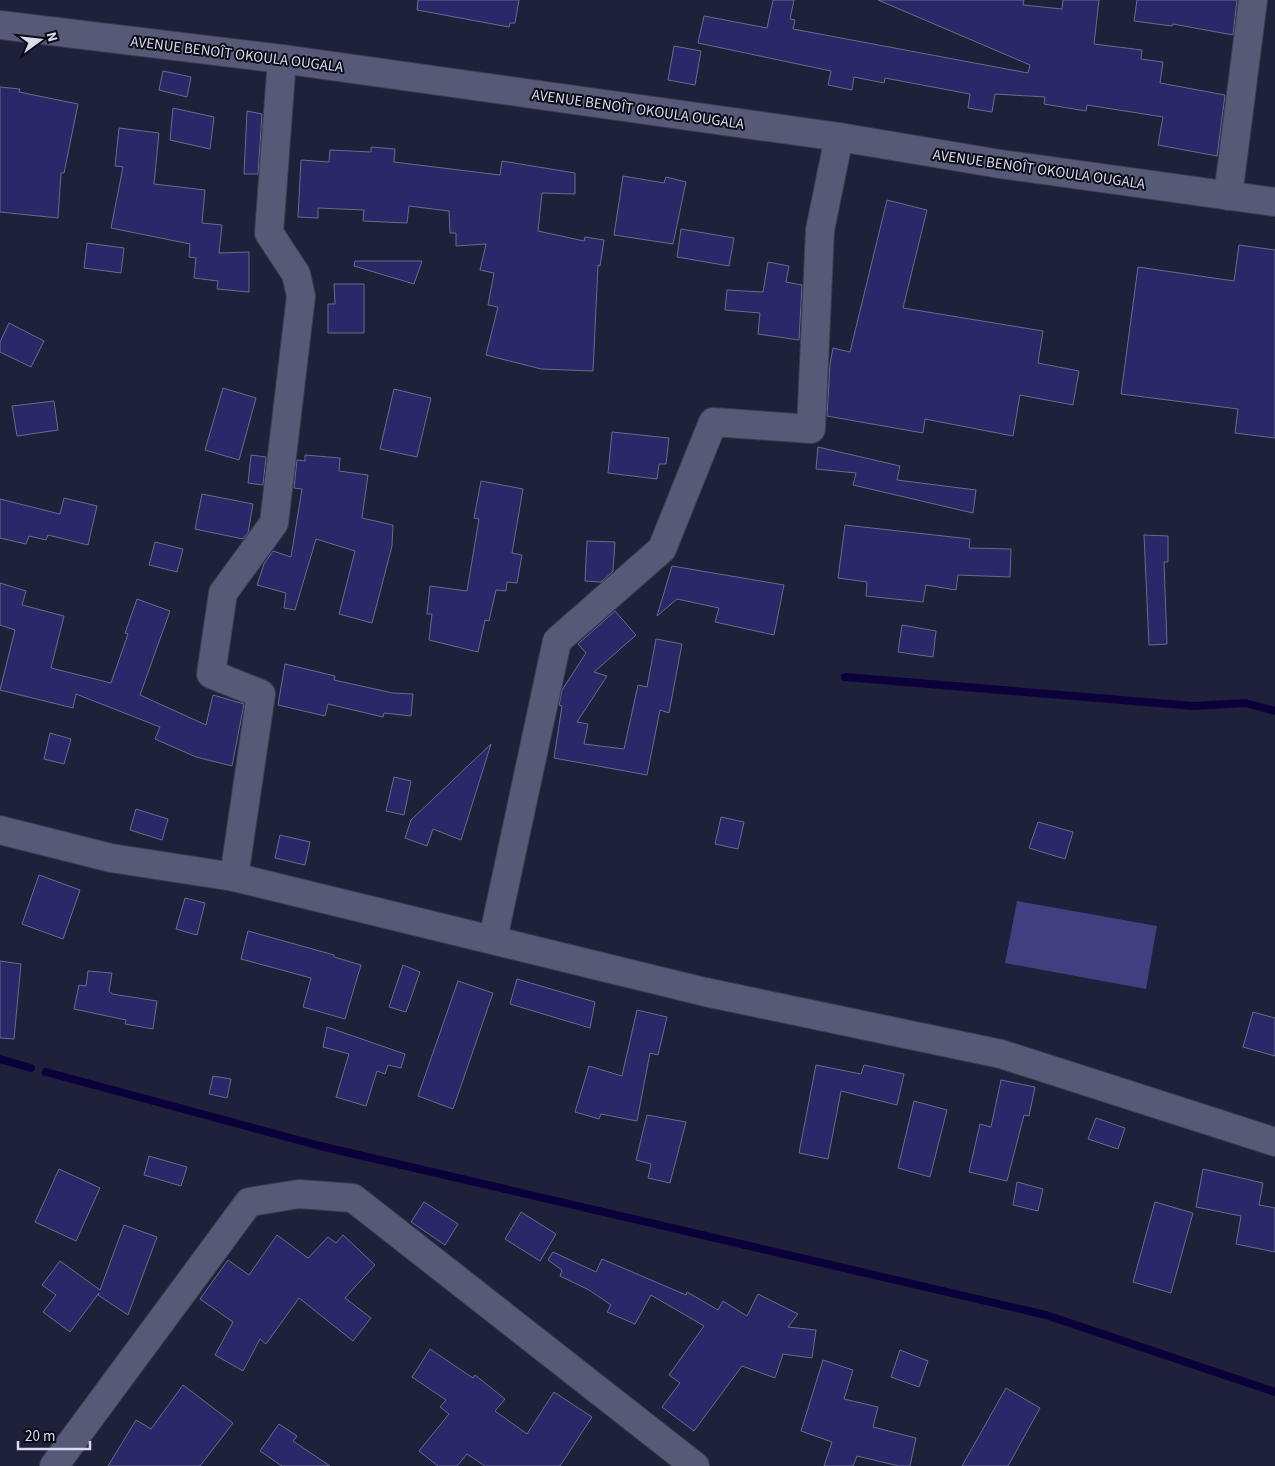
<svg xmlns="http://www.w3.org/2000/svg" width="1275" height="1466" font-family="'Source Sans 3',sans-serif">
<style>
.green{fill:#404080}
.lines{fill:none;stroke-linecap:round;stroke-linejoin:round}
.stream{stroke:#0c003b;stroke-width:8}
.building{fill:#2b2869;stroke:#686b89}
.minor-casing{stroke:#3c3c51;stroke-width:30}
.tertiary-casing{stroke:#3c3c51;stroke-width:30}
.minor{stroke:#575a77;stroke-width:28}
.tertiary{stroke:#575a77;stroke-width:28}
.labels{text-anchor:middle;stroke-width:4;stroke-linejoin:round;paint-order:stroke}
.street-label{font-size:15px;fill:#dadcee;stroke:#0b0c17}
</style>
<rect width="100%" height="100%" fill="#1f213a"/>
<path class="green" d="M 1017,901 L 1157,926 L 1146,989 L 1005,963 Z"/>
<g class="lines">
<g class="stream">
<path d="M 845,677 L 1194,706 L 1245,703 L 1275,711"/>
<path d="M 0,1059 L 31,1068"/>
<path d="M 46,1072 L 320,1146 L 1046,1315 L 1275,1392"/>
</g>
</g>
<g class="building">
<path d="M 418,0 L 519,0 L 515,23 L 510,23 L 509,27 L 417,10 Z"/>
<path d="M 773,0 L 794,0 L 790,19 L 795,20 L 793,29 L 1028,73 L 1030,65 L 878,0 L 1024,0 L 1023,5 L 1062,9 L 1063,0 L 1099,0 L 1094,44 L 1142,50 L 1141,59 L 1163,62 L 1160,83 L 1225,95 L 1217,156 L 1158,145 L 1163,117 L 1087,105 L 1086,111 L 1044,104 L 1045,97 L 995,94 L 992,112 L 968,108 L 970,94 L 885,78 L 884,83 L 854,77 L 852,90 L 828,85 L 831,71 L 698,43 L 704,16 L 767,28 Z"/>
<path d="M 1137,0 L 1237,0 L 1233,35 L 1173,24 L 1172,26 L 1134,21 Z"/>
<path d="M 674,46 L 701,51 L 695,85 L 668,80 Z"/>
<path d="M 163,71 L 191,77 L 187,97 L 159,90 Z"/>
<path d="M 0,87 L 20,89 L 19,92 L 78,104 L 64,173 L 61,173 L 58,218 L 0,212 Z"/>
<path d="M 173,108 L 214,117 L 210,149 L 170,140 Z"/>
<path d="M 247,111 L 262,114 L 258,174 L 244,174 Z"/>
<path d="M 119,128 L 159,133 L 154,184 L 205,190 L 202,223 L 222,225 L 219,253 L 249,252 L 249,292 L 217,289 L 218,281 L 194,278 L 196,258 L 189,257 L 190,244 L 111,228 L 123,167 L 115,166 Z"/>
<path d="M 371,147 L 395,149 L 394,162 L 500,175 L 502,161 L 575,173 L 575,194 L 542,193 L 538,231 L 584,241 L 585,237 L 604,240 L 600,266 L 598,265 L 593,371 L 541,369 L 486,355 L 498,307 L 488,305 L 494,273 L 480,270 L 486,244 L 456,246 L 456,233 L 450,233 L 449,211 L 409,206 L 407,223 L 363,221 L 364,210 L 318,208 L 318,218 L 298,217 L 301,160 L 329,162 L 330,150 L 371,152 Z"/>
<path d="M 623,176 L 664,183 L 666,177 L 686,182 L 673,244 L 614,235 Z"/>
<path d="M 887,200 L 927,210 L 903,308 L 1043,331 L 1038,363 L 1079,371 L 1073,405 L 1020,395 L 1013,436 L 925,419 L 923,433 L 827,416 L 830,364 L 833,348 L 850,352 Z"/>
<path d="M 681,229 L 734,238 L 729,266 L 677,257 Z"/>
<path d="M 87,243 L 124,248 L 121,273 L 84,268 Z"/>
<path d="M 1239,245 L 1275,250 L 1275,438 L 1235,433 L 1238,409 L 1121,394 L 1138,267 L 1234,281 Z"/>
<path d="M 355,261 L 422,261 L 414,284 L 354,266 Z"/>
<path d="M 768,262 L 789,266 L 786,282 L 802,285 L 799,340 L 758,334 L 760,313 L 725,310 L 727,290 L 763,292 Z"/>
<path d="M 334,284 L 364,284 L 364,333 L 328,333 L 328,304 L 335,304 Z"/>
<path d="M 9,323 L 44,341 L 31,367 L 0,352 L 0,342 Z"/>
<path d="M 223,388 L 256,398 L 239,460 L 205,450 Z"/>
<path d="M 394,389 L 431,398 L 417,457 L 380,449 Z"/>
<path d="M 54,401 L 58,430 L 17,436 L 12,406 Z"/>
<path d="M 612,432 L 669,438 L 666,464 L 659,464 L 657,479 L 608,473 Z"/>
<path d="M 818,447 L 900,466 L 897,480 L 976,490 L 973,513 L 853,485 L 856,473 L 816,469 Z"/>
<path d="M 251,455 L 266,457 L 263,485 L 248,483 Z"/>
<path d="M 305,455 L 340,458 L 339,471 L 368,475 L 362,518 L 393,525 L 392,546 L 372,623 L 339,614 L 355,551 L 316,539 L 295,610 L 284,608 L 286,593 L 257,585 L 264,564 L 273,551 L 291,557 L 302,489 L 294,488 L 297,460 L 305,461 Z"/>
<path d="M 481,481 L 523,489 L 512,553 L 522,555 L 517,583 L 507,582 L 506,591 L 496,590 L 489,621 L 485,620 L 478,652 L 429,640 L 432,614 L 427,614 L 430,586 L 467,591 L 479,519 L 474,518 Z"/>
<path d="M 202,494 L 253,504 L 248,533 L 243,539 L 195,529 Z"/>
<path d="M 64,498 L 97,506 L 88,545 L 48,535 L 46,540 L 29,536 L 26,544 L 0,538 L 0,499 L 60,514 Z"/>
<path d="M 845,525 L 970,539 L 969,548 L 1011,549 L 1010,577 L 958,575 L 956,590 L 926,585 L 923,602 L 866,596 L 867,582 L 838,578 Z"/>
<path d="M 1144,535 L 1168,536 L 1168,562 L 1164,562 L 1167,644 L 1149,645 Z"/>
<path d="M 587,541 L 615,542 L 613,571 L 601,582 L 585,581 Z"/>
<path d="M 155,542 L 183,549 L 177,572 L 149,565 Z"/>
<path d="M 672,566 L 784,585 L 774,635 L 715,622 L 719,608 L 677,599 L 657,616 Z"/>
<path d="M 0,583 L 26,591 L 22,605 L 64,616 L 51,668 L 111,683 L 128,634 L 125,633 L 137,599 L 170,611 L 140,695 L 206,725 L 213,695 L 244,704 L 232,766 L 196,757 L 155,739 L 160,727 L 76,694 L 73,708 L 0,690 L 15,630 L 0,625 Z"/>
<path d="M 615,611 L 636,635 L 594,672 L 607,676 L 577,722 L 588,724 L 584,744 L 624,749 L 638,685 L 647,687 L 656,639 L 682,644 L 669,713 L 660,710 L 647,775 L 554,758 L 562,706 L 559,705 L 562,690 L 586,653 L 578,644 Z"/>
<path d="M 902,625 L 936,631 L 933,657 L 898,652 Z"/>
<path d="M 285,664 L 335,676 L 334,680 L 393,693 L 413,694 L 411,716 L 384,713 L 383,717 L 328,704 L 325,716 L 278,705 Z"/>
<path d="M 50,733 L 71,739 L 64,764 L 44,759 Z"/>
<path d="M 491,744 L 461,840 L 433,829 L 427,846 L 405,838 L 411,820 Z"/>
<path d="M 394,777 L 411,781 L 404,815 L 386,811 Z"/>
<path d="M 136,809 L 168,819 L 162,840 L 130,830 Z"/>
<path d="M 721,817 L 744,822 L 738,849 L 715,844 Z"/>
<path d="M 1038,822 L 1073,832 L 1065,859 L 1029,848 Z"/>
<path d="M 280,835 L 310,842 L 305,865 L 275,858 Z"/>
<path d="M 39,875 L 80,890 L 63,939 L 22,924 Z"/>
<path d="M 185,898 L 205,903 L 197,935 L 176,929 Z"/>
<path d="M 248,931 L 334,955 L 334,957 L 361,965 L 345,1019 L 303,1007 L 311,978 L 241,959 Z"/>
<path d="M 0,961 L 21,964 L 14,1039 L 0,1038 Z"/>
<path d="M 403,965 L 420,972 L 406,1012 L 389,1007 Z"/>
<path d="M 88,971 L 112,973 L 109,991 L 112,994 L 157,1001 L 153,1029 L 125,1024 L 126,1020 L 74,1009 L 79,985 L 86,986 Z"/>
<path d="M 517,979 L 595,1002 L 590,1028 L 510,1004 Z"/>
<path d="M 458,981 L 493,993 L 453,1109 L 418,1096 Z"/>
<path d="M 637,1010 L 667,1017 L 658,1055 L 650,1053 L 637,1121 L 601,1114 L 599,1119 L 575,1112 L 589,1066 L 622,1076 Z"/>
<path d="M 1253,1012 L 1275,1018 L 1275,1056 L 1243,1047 Z"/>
<path d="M 327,1027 L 405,1054 L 401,1068 L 388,1065 L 385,1074 L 377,1071 L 366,1106 L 336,1097 L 349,1054 L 323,1047 Z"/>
<path d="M 816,1065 L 861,1074 L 864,1065 L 904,1074 L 897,1105 L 841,1091 L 828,1159 L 799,1153 Z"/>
<path d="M 213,1076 L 231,1079 L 227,1098 L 209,1094 Z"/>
<path d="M 1001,1080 L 1035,1087 L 1029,1116 L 1024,1115 L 1007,1181 L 969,1172 L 980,1124 L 991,1127 Z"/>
<path d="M 914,1101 L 947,1110 L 930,1177 L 898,1168 Z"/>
<path d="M 647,1115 L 686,1122 L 670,1183 L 648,1178 L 651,1164 L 636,1160 Z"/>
<path d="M 1096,1118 L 1125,1128 L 1118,1149 L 1088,1139 Z"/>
<path d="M 149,1156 L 187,1167 L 181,1186 L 144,1175 Z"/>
<path d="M 59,1169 L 100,1188 L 76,1241 L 35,1222 Z"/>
<path d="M 1203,1169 L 1263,1183 L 1259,1205 L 1275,1208 L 1275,1252 L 1236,1244 L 1241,1216 L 1196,1207 Z"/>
<path d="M 1017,1182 L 1043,1189 L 1038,1211 L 1013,1205 Z"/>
<path d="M 424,1202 L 458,1224 L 445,1245 L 411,1222 Z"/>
<path d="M 1155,1202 L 1193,1213 L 1171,1293 L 1133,1282 Z"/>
<path d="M 521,1212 L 556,1234 L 540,1261 L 505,1239 Z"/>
<path d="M 124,1225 L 157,1237 L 128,1315 L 98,1295 L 99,1293 L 70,1332 L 43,1312 L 56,1295 L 42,1285 L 60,1261 L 100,1290 Z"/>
<path d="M 277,1235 L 308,1258 L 328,1237 L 336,1243 L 343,1235 L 375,1265 L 345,1298 L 371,1318 L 353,1341 L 299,1298 L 266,1344 L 260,1339 L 243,1371 L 215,1355 L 233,1322 L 200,1299 L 228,1260 L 249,1275 Z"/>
<path d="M 553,1252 L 596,1272 L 602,1259 L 686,1295 L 687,1292 L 718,1310 L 723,1301 L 747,1316 L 758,1294 L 798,1314 L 788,1327 L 816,1330 L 812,1358 L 783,1354 L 775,1378 L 742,1366 L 694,1431 L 662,1407 L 680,1383 L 669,1375 L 704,1326 L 651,1295 L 635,1324 L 607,1312 L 611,1305 L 589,1290 L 560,1276 L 562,1270 L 548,1260 Z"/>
<path d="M 430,1349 L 473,1378 L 475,1375 L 505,1399 L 495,1411 L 527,1434 L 554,1392 L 592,1417 L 560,1466 L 485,1466 L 467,1454 L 457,1466 L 438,1466 L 419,1451 L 449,1414 L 440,1407 L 446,1400 L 412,1377 Z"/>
<path d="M 900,1350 L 928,1361 L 919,1387 L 891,1377 Z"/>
<path d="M 823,1360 L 853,1370 L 844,1399 L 878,1407 L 873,1427 L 916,1438 L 910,1466 L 899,1466 L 857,1456 L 853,1466 L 824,1466 L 832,1442 L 801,1431 Z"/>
<path d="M 183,1385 L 233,1423 L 200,1466 L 108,1466 L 136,1420 L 151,1429 Z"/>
<path d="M 1006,1388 L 1040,1408 L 1008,1466 L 962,1466 Z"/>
<path d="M 279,1424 L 297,1436 L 293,1441 L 330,1466 L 282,1466 L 260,1451 Z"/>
</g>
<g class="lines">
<g class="minor-casing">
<g id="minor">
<path d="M 1228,196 L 1253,0"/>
<path d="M 0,830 L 111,858 L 234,877 L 705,992 L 1001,1054 L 1275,1142"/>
<path d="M 234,877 L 261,694 L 211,674 L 223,593 L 274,523 L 301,296 L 296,274 L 269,233 L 282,59"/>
<path d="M 493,939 L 557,641 L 662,549 L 713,422 L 811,429 L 820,230 L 839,137"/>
<path d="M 54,1466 L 249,1202 L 299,1194 L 353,1198 L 695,1466"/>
</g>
</g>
<g class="tertiary-casing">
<path id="tertiary" d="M 0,25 L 282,59 L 839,137 L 1000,164 L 1275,202"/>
</g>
<use href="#minor" class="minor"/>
<use href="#tertiary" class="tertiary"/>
</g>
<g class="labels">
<g class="street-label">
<text transform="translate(237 54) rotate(7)" y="5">AVENUE BENOÎT OKOULA OUGALA</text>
<text transform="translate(638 109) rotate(8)" y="5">AVENUE BENOÎT OKOULA OUGALA</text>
<text transform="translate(1039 169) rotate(8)" y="5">AVENUE BENOÎT OKOULA OUGALA</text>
</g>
</g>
<g transform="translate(40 40) rotate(75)" stroke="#0b0c17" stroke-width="4" paint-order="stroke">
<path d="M0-4L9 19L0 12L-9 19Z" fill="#dadcee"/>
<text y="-8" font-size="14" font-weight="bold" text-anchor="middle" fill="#dadcee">N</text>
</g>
<path d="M18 1441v8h72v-8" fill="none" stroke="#dadcee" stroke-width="2.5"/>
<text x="25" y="1441" font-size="15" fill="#dadcee" stroke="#0b0c17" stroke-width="4" paint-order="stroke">20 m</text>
</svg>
